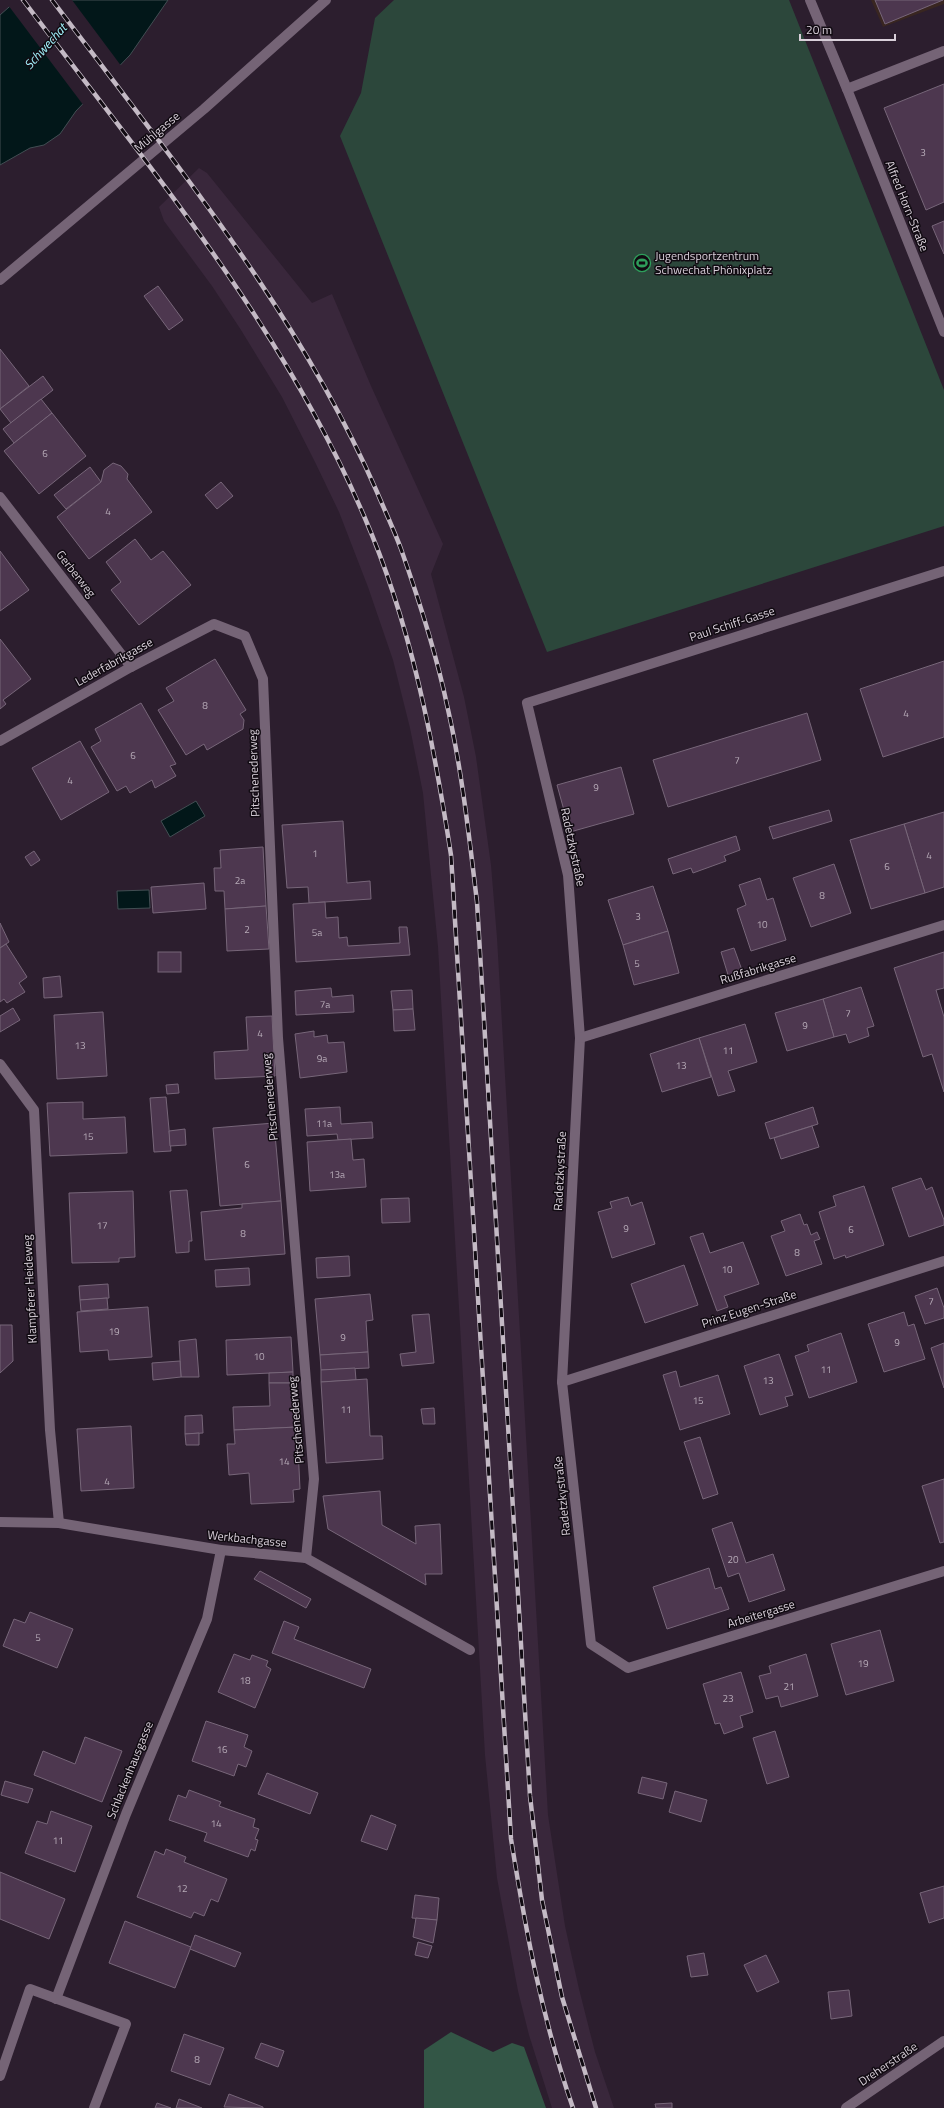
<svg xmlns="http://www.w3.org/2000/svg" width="944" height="2108" font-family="'Titillium Web',sans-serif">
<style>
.built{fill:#39273b}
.education{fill:#392621}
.green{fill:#2c473b}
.forest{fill:#335646}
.water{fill:#021719;stroke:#424e53}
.pier{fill:#2c1e2e}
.building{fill:#4d374f;stroke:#776679}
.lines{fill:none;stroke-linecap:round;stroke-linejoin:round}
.minor{stroke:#756476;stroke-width:10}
.tertiary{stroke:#756476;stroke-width:10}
.rail-casing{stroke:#c4bac5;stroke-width:4.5}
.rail{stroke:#110b12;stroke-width:3;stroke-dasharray:9;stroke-linecap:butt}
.labels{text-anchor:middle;stroke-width:3;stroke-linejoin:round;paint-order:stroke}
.number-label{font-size:10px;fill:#b6aab7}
.street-label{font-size:12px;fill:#d9d0da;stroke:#110b12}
.poi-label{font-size:12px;fill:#d9d0da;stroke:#110b12;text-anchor:start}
.water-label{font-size:13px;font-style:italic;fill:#a2f2fc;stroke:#110b12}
</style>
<rect width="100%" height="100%" fill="#2c1e2e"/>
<path class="built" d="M 199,168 L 207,173 L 312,303 L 332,294 L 371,386 L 443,544 L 431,574 L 464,697 L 476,757 L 491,865 L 497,938 L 548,1815 L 565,1926 L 579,1989 L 595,2052 L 614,2108 L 552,2108 L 529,2035 L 518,1991 L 497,1878 L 485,1755 L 438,947 L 423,793 L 410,728 L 393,660 L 368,587 L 339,512 L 315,462 L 282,397 L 241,330 L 212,286 L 164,221 L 159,207 Z"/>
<path class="education" d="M 871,0 L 944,0 L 944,4 L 883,27 Z"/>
<path class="green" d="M 394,0 L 789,0 L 944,390 L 944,526 L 547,652 L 340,136 L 361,93 L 375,18 Z"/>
<path class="forest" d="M 451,2032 L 493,2052 L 512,2043 L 524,2047 L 546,2108 L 424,2108 L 424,2050 Z"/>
<g class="water">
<path d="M 17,0 L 168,0 L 130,55 L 76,111 L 60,134 L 44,145 L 30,148 L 0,165 L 0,15 Z"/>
<path d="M 196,801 L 205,816 L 170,837 L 161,821 Z"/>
<path d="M 149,890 L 150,908 L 118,909 L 117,891 Z"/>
</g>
<path class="pier" d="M 14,0 L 72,0 L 122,67 L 84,106 L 8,5 Z"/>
<g class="building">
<path d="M 875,0 L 943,0 L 885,24 Z"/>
<path d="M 944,84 L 944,202 L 926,210 L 884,108 Z"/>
<path d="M 944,221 L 944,254 L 932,226 Z"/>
<path d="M 158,286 L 183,320 L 169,330 L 144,296 Z"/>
<path d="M 0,349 L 29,386 L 0,409 Z"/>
<path d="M 43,376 L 53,390 L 11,423 L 0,409 Z"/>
<path d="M 41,399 L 52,413 L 14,443 L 3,429 Z"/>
<path d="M 52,413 L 86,456 L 39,494 L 4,451 Z"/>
<path d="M 113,463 L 121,466 L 128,474 L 127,479 L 152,512 L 89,559 L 57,517 L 101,482 L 104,470 Z"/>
<path d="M 90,467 L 101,482 L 66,509 L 54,495 Z"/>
<path d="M 221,482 L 233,496 L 217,509 L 205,495 Z"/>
<path d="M 135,539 L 151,560 L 163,551 L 191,585 L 139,625 L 111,590 L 121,582 L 106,562 Z"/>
<path d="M 0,551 L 29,590 L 0,611 Z"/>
<path d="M 0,639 L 31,679 L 3,700 L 6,704 L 0,709 Z"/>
<path d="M 215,659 L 246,710 L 240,714 L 244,720 L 243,729 L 207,750 L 204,744 L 186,755 L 158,710 L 174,701 L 166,688 Z"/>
<path d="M 944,661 L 944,737 L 883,757 L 860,689 Z"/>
<path d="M 141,703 L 176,764 L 170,766 L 176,776 L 155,788 L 152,780 L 130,793 L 126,786 L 117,791 L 91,747 L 101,741 L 95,729 Z"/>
<path d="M 807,713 L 821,760 L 668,807 L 653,760 Z"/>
<path d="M 80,741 L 109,792 L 61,820 L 32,768 Z"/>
<path d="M 621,767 L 634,814 L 570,832 L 557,785 Z"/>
<path d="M 829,810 L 832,821 L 773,839 L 769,827 Z"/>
<path d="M 944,812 L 944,887 L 925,893 L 904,824 Z"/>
<path d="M 343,821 L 347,883 L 370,881 L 371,899 L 309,903 L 308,887 L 287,888 L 282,825 Z"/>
<path d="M 904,824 L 925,893 L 871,909 L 850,840 Z"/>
<path d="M 736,836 L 740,850 L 724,856 L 726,861 L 693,873 L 691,868 L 673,874 L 668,859 Z"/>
<path d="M 263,847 L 266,906 L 225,909 L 224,891 L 215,891 L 214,868 L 221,868 L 220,850 Z"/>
<path d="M 34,851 L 40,860 L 31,866 L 25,857 Z"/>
<path d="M 834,864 L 851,913 L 811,927 L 793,878 Z"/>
<path d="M 760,878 L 767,900 L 773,898 L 786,940 L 751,951 L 737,909 L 746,905 L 739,885 Z"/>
<path d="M 204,883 L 206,909 L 153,913 L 151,887 Z"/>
<path d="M 653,886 L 668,931 L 623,945 L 608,900 Z"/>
<path d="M 325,902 L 326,918 L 338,917 L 339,938 L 347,937 L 348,946 L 400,943 L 399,927 L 407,927 L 410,955 L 296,962 L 293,904 Z"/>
<path d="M 266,906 L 269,949 L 227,951 L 225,909 Z"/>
<path d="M 0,923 L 9,942 L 0,948 Z"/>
<path d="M 668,931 L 679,973 L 634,985 L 623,945 Z"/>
<path d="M 6,944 L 27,977 L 19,983 L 25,992 L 7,1003 L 4,999 L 0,1002 L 0,948 Z"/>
<path d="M 734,948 L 743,973 L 729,978 L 721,952 Z"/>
<rect x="158" y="952" width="23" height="20"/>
<path d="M 944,952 L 944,988 L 936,990 L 944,1017 L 944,1092 L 932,1054 L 923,1057 L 894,968 Z"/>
<path d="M 60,976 L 62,997 L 44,998 L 43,978 Z"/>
<path d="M 861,987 L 874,1026 L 867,1028 L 869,1036 L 849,1043 L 846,1034 L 834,1037 L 823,999 Z"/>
<path d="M 331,988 L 332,997 L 353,995 L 354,1012 L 296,1015 L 295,991 Z"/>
<path d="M 412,990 L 413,1009 L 393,1010 L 391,991 Z"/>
<path d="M 823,999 L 834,1037 L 787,1051 L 775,1013 Z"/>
<path d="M 13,1008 L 20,1020 L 0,1032 L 0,1016 Z"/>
<path d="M 413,1009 L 415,1030 L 394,1031 L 393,1010 Z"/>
<path d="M 103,1012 L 107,1076 L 57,1079 L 54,1015 Z"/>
<path d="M 272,1016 L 275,1076 L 215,1079 L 214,1052 L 248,1050 L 246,1017 Z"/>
<path d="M 745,1024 L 757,1062 L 728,1071 L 735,1091 L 718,1096 L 699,1038 Z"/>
<path d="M 314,1031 L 314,1037 L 327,1035 L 328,1043 L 344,1042 L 347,1072 L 300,1078 L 295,1034 Z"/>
<path d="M 699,1038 L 711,1077 L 662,1092 L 650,1054 Z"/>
<path d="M 178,1084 L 179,1093 L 167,1094 L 166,1085 Z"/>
<path d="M 166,1097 L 171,1151 L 154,1152 L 150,1098 Z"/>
<path d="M 83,1102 L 83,1119 L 125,1117 L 127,1153 L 50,1156 L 47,1103 Z"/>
<path d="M 340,1107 L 341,1124 L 372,1122 L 373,1138 L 338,1140 L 337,1134 L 307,1136 L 305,1109 Z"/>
<path d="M 813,1107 L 818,1124 L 770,1139 L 765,1123 Z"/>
<path d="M 274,1123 L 281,1201 L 220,1206 L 213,1128 Z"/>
<path d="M 812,1126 L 819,1147 L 781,1159 L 774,1138 Z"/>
<path d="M 185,1129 L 186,1145 L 170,1146 L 169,1131 Z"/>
<path d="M 351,1139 L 353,1160 L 364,1159 L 366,1187 L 310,1191 L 307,1142 Z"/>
<path d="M 921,1178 L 926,1190 L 932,1187 L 944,1220 L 944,1225 L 909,1237 L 892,1188 Z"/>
<path d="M 864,1186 L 884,1245 L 846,1258 L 845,1255 L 834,1259 L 819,1212 L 836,1206 L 833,1196 Z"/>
<path d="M 187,1190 L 192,1241 L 189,1241 L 189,1252 L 176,1253 L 170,1191 Z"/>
<path d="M 133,1191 L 135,1257 L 119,1258 L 119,1262 L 72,1263 L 69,1193 Z"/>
<path d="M 628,1197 L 631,1206 L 642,1202 L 655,1244 L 612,1258 L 598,1212 L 612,1208 L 610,1202 Z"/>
<path d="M 409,1198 L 410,1222 L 382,1223 L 381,1199 Z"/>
<path d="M 281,1201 L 285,1254 L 205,1260 L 201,1212 L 242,1208 L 242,1204 Z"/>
<path d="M 800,1214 L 804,1225 L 807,1224 L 811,1235 L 817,1232 L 820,1239 L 814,1241 L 822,1264 L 786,1276 L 771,1236 L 785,1231 L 781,1221 Z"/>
<path d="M 703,1233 L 710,1253 L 743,1242 L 759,1284 L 724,1296 L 728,1307 L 717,1311 L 690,1237 Z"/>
<path d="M 349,1256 L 350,1276 L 317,1278 L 316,1258 Z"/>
<path d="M 684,1265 L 698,1305 L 645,1323 L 631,1284 Z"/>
<path d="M 249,1268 L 250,1285 L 216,1287 L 215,1270 Z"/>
<path d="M 108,1284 L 109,1298 L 80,1300 L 79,1286 Z"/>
<path d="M 937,1288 L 944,1308 L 944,1318 L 925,1324 L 915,1296 Z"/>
<path d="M 370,1294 L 373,1320 L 366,1321 L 368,1352 L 320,1355 L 315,1299 Z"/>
<path d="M 107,1298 L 108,1309 L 81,1311 L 80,1300 Z"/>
<path d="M 148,1307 L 152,1357 L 109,1360 L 108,1350 L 80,1352 L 77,1312 Z"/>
<path d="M 904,1312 L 908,1326 L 914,1324 L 925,1359 L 884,1372 L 868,1324 Z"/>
<path d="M 429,1314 L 434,1363 L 402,1366 L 400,1354 L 416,1352 L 412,1315 Z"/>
<path d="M 0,1325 L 12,1325 L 13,1361 L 0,1373 Z"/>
<path d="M 841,1333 L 857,1382 L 809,1398 L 795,1356 L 809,1351 L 807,1345 Z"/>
<path d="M 291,1337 L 293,1372 L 227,1375 L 226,1340 Z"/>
<path d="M 196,1339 L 199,1377 L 181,1377 L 179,1341 Z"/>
<path d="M 944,1343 L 944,1388 L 931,1348 Z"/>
<path d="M 368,1352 L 369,1368 L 321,1370 L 320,1355 Z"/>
<path d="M 779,1354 L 793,1395 L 785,1397 L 788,1406 L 760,1415 L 744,1366 Z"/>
<path d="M 180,1361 L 181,1377 L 153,1380 L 152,1363 Z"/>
<path d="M 355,1368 L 356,1380 L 321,1382 L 321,1370 Z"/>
<path d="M 676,1371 L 680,1387 L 718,1375 L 730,1414 L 680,1430 L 663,1375 Z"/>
<path d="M 293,1372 L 293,1383 L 269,1383 L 269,1373 Z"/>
<path d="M 367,1379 L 370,1436 L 382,1436 L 383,1459 L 326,1463 L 321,1382 Z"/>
<path d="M 269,1383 L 293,1383 L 297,1427 L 234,1430 L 233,1407 L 270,1406 Z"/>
<path d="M 434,1408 L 435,1424 L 423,1424 L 421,1409 Z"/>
<path d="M 202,1415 L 203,1433 L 185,1434 L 185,1416 Z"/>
<path d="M 131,1426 L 134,1488 L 81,1491 L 77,1429 Z"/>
<path d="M 297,1427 L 300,1489 L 293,1490 L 294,1502 L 251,1504 L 249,1473 L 229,1475 L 227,1444 L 235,1444 L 234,1430 Z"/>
<path d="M 199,1433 L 199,1445 L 186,1445 L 185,1434 Z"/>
<path d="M 700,1437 L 718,1494 L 703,1499 L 684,1442 Z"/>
<path d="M 944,1479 L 944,1542 L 940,1543 L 922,1486 Z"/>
<path d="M 380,1491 L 382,1525 L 416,1544 L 415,1526 L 440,1524 L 442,1574 L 425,1574 L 426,1585 L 328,1529 L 323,1496 Z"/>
<path d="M 732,1522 L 746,1563 L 773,1554 L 785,1590 L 749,1602 L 739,1573 L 728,1577 L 712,1529 Z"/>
<path d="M 709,1568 L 715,1589 L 721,1587 L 729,1609 L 667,1629 L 653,1587 Z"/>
<path d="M 260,1571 L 311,1599 L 306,1608 L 254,1579 Z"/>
<path d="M 30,1612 L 73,1629 L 57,1668 L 3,1646 L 14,1619 L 25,1623 Z"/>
<path d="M 284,1621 L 299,1627 L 294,1639 L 371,1669 L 364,1688 L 272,1653 Z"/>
<path d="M 880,1630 L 894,1681 L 846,1695 L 831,1644 Z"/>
<path d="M 234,1654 L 250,1660 L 252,1655 L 268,1661 L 266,1666 L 271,1669 L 255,1708 L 218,1692 Z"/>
<path d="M 806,1654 L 818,1696 L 781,1707 L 778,1696 L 766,1699 L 759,1676 L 771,1673 L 769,1666 Z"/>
<path d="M 741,1672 L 753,1712 L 740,1716 L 743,1727 L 724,1734 L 720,1723 L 715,1724 L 703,1684 Z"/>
<path d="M 206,1721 L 248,1735 L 244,1747 L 252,1751 L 246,1767 L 238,1764 L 234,1776 L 192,1761 Z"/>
<path d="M 775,1731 L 789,1777 L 767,1784 L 753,1738 Z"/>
<path d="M 85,1737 L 122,1751 L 102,1802 L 34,1775 L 43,1751 L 75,1764 Z"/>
<path d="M 267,1773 L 318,1793 L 310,1814 L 258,1794 Z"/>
<path d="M 642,1777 L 667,1783 L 663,1799 L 638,1793 Z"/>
<path d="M 5,1781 L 33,1789 L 28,1803 L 1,1795 Z"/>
<path d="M 189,1790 L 221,1802 L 219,1806 L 255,1819 L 253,1827 L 259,1829 L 255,1839 L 258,1840 L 255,1851 L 251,1849 L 248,1857 L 204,1841 L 207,1833 L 169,1820 L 178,1795 L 186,1798 Z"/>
<path d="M 675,1791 L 707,1800 L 701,1822 L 669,1812 Z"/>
<path d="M 51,1811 L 92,1826 L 75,1872 L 25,1853 L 37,1821 L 47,1824 Z"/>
<path d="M 371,1815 L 396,1825 L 387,1850 L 361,1841 Z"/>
<path d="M 166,1849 L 186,1857 L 184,1862 L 227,1879 L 218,1902 L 211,1899 L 204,1916 L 194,1912 L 191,1918 L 137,1897 L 155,1851 L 164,1855 Z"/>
<path d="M 0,1872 L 65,1899 L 49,1939 L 0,1919 Z"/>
<path d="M 944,1886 L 944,1918 L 929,1923 L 920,1893 Z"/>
<path d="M 415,1895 L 439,1898 L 437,1920 L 412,1918 Z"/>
<path d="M 416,1918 L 437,1920 L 433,1943 L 413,1937 Z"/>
<path d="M 125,1921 L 191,1947 L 175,1988 L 109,1963 Z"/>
<path d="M 195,1935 L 241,1953 L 235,1967 L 190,1949 Z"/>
<path d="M 418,1942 L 432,1946 L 428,1958 L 415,1955 Z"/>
<path d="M 704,1953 L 708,1975 L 691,1977 L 687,1956 Z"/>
<path d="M 766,1955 L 779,1982 L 757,1992 L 744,1965 Z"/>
<path d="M 849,1990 L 852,2016 L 831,2019 L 828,1992 Z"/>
<path d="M 184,2034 L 224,2048 L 210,2085 L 171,2071 Z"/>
<path d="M 261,2043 L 284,2051 L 278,2067 L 255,2058 Z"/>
<path d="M 229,2094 L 263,2107 L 263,2108 L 224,2107 Z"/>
<path d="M 179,2099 L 202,2108 L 176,2108 Z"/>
<path d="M 157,2103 L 171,2108 L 155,2108 Z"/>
<path d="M 672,2103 L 672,2108 L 656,2108 L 655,2104 Z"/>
</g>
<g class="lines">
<g class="minor">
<path d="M 810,0 L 847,89"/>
<path d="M 944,51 L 847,89 L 944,332"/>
<path d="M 0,280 L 204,109 L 326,0"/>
<path d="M 0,497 L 131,667"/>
<path d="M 944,571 L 527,703 L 568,875 L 580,1038 L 562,1382 L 591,1644 L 628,1668 L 944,1571"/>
<path d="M 0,741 L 131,667 L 214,624 L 245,636 L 263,679 L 278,1038 L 314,1479 L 306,1558"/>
<path d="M 580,1038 L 944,925"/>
<path d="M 0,1064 L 34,1110 L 50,1430 L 59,1523"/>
<path d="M 562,1382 L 944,1261"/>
<path d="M 0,1522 L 59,1523 L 221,1550 L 306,1558 L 470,1650"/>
<path d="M 56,1999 L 126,1814 L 207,1619 L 221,1550"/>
<path d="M 0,2076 L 30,1989 L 126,2024 L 94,2108"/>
</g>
<path class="tertiary" d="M 846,2108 L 944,2041"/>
<g class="rail-casing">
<g id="rail">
<path d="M 23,0 C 147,165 282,324 364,516 C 411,624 433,739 451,855 L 511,1839 C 526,1932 542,2019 573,2108"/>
<path d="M 52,0 C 170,157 298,311 377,492 C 385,511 394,530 401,549 C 419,600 436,652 447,705 C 462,770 469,836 477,902 L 530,1796 L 542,1900 L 562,1997 L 596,2108"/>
</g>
</g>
<use href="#rail" class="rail"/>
</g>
<defs>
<g id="stadium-ring" transform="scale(0.9)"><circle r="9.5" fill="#110b12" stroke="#2e9e5b" stroke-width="1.5"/><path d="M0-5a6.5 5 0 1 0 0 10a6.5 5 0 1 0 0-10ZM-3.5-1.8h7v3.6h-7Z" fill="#2e9e5b"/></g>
</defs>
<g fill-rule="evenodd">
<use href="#stadium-ring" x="642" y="263"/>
</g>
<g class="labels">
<g class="number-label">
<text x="923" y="156">3</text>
<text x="45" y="457">6</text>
<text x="108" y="515">4</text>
<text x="205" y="709">8</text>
<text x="906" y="717">4</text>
<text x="133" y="759">6</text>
<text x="737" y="764">7</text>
<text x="70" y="784">4</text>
<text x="596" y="791">9</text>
<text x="315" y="857">1</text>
<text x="929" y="859">4</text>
<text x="887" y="870">6</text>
<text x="240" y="884">2a</text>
<text x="822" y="899">8</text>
<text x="638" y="920">3</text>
<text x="762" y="928">10</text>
<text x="247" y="933">2</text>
<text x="317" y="936">5a</text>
<text x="637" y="967">5</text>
<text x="325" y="1008">7a</text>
<text x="848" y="1017">7</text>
<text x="805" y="1029">9</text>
<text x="260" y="1037">4</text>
<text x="80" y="1049">13</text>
<text x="728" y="1054">11</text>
<text x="322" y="1062">9a</text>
<text x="681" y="1069">13</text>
<text x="324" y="1127">11a</text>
<text x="88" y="1140">15</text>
<text x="247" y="1168">6</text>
<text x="337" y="1178">13a</text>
<text x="102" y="1229">17</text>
<text x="626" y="1232">9</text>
<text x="851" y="1233">6</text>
<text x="243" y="1237">8</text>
<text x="797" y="1256">8</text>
<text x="727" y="1273">10</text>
<text x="931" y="1305">7</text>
<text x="114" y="1335">19</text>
<text x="343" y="1341">9</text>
<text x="897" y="1346">9</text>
<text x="259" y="1360">10</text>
<text x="826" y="1373">11</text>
<text x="768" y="1384">13</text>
<text x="698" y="1404">15</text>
<text x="346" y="1413">11</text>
<text x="284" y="1465">14</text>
<text x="107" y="1485">4</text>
<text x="733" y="1563">20</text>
<text x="38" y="1641">5</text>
<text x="863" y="1667">19</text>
<text x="245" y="1684">18</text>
<text x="789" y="1690">21</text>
<text x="728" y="1702">23</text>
<text x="222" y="1753">16</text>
<text x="216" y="1827">14</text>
<text x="58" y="1844">11</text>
<text x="182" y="1892">12</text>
<text x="197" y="2063">8</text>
</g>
<g class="street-label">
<text transform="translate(157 132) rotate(-40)" y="4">Mühlgasse</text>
<text transform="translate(907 206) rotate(68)" y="4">Alfred Horn-Straße</text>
<text transform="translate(76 574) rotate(52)" y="4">Gerberweg</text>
<text transform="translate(732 624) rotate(-18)" y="4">Paul Schiff-Gasse</text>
<text transform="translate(114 662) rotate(-29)" y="4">Lederfabrikgasse</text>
<text transform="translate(254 773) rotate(-92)" y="4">Pitschenederweg</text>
<text transform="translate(573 847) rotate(78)" y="4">Radetzkystraße</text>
<text transform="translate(758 969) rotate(-17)" y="4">Rußfabrikgasse</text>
<text transform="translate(270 1097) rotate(-95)" y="4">Pitschenederweg</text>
<text transform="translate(560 1171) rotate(-87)" y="4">Radetzkystraße</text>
<text transform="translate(30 1289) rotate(-93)" y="4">Klampferer Heideweg</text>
<text transform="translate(749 1309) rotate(-18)" y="4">Prinz Eugen-Straße</text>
<text transform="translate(296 1420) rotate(-95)" y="4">Pitschenederweg</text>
<text transform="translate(562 1496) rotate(-96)" y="4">Radetzkystraße</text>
<text transform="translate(247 1539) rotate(6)" y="4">Werkbachgasse</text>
<text transform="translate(761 1614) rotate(-17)" y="4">Arbeitergasse</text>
<text transform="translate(130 1770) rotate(-68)" y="4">Schlackenhausgasse</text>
<text transform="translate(888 2064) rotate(-34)" y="4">Dreherstraße</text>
</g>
<g class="poi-label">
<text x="655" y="260">Jugendsportzentrum<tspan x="655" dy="14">Schwechat Phönixplatz</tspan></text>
</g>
<g class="water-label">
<text transform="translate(45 46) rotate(-48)" y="5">Schwechat</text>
</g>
</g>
<path d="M800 34v6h95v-6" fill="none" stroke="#d9d0da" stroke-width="2"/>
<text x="806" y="34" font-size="12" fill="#d9d0da" stroke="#110b12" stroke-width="3" paint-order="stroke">20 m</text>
</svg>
